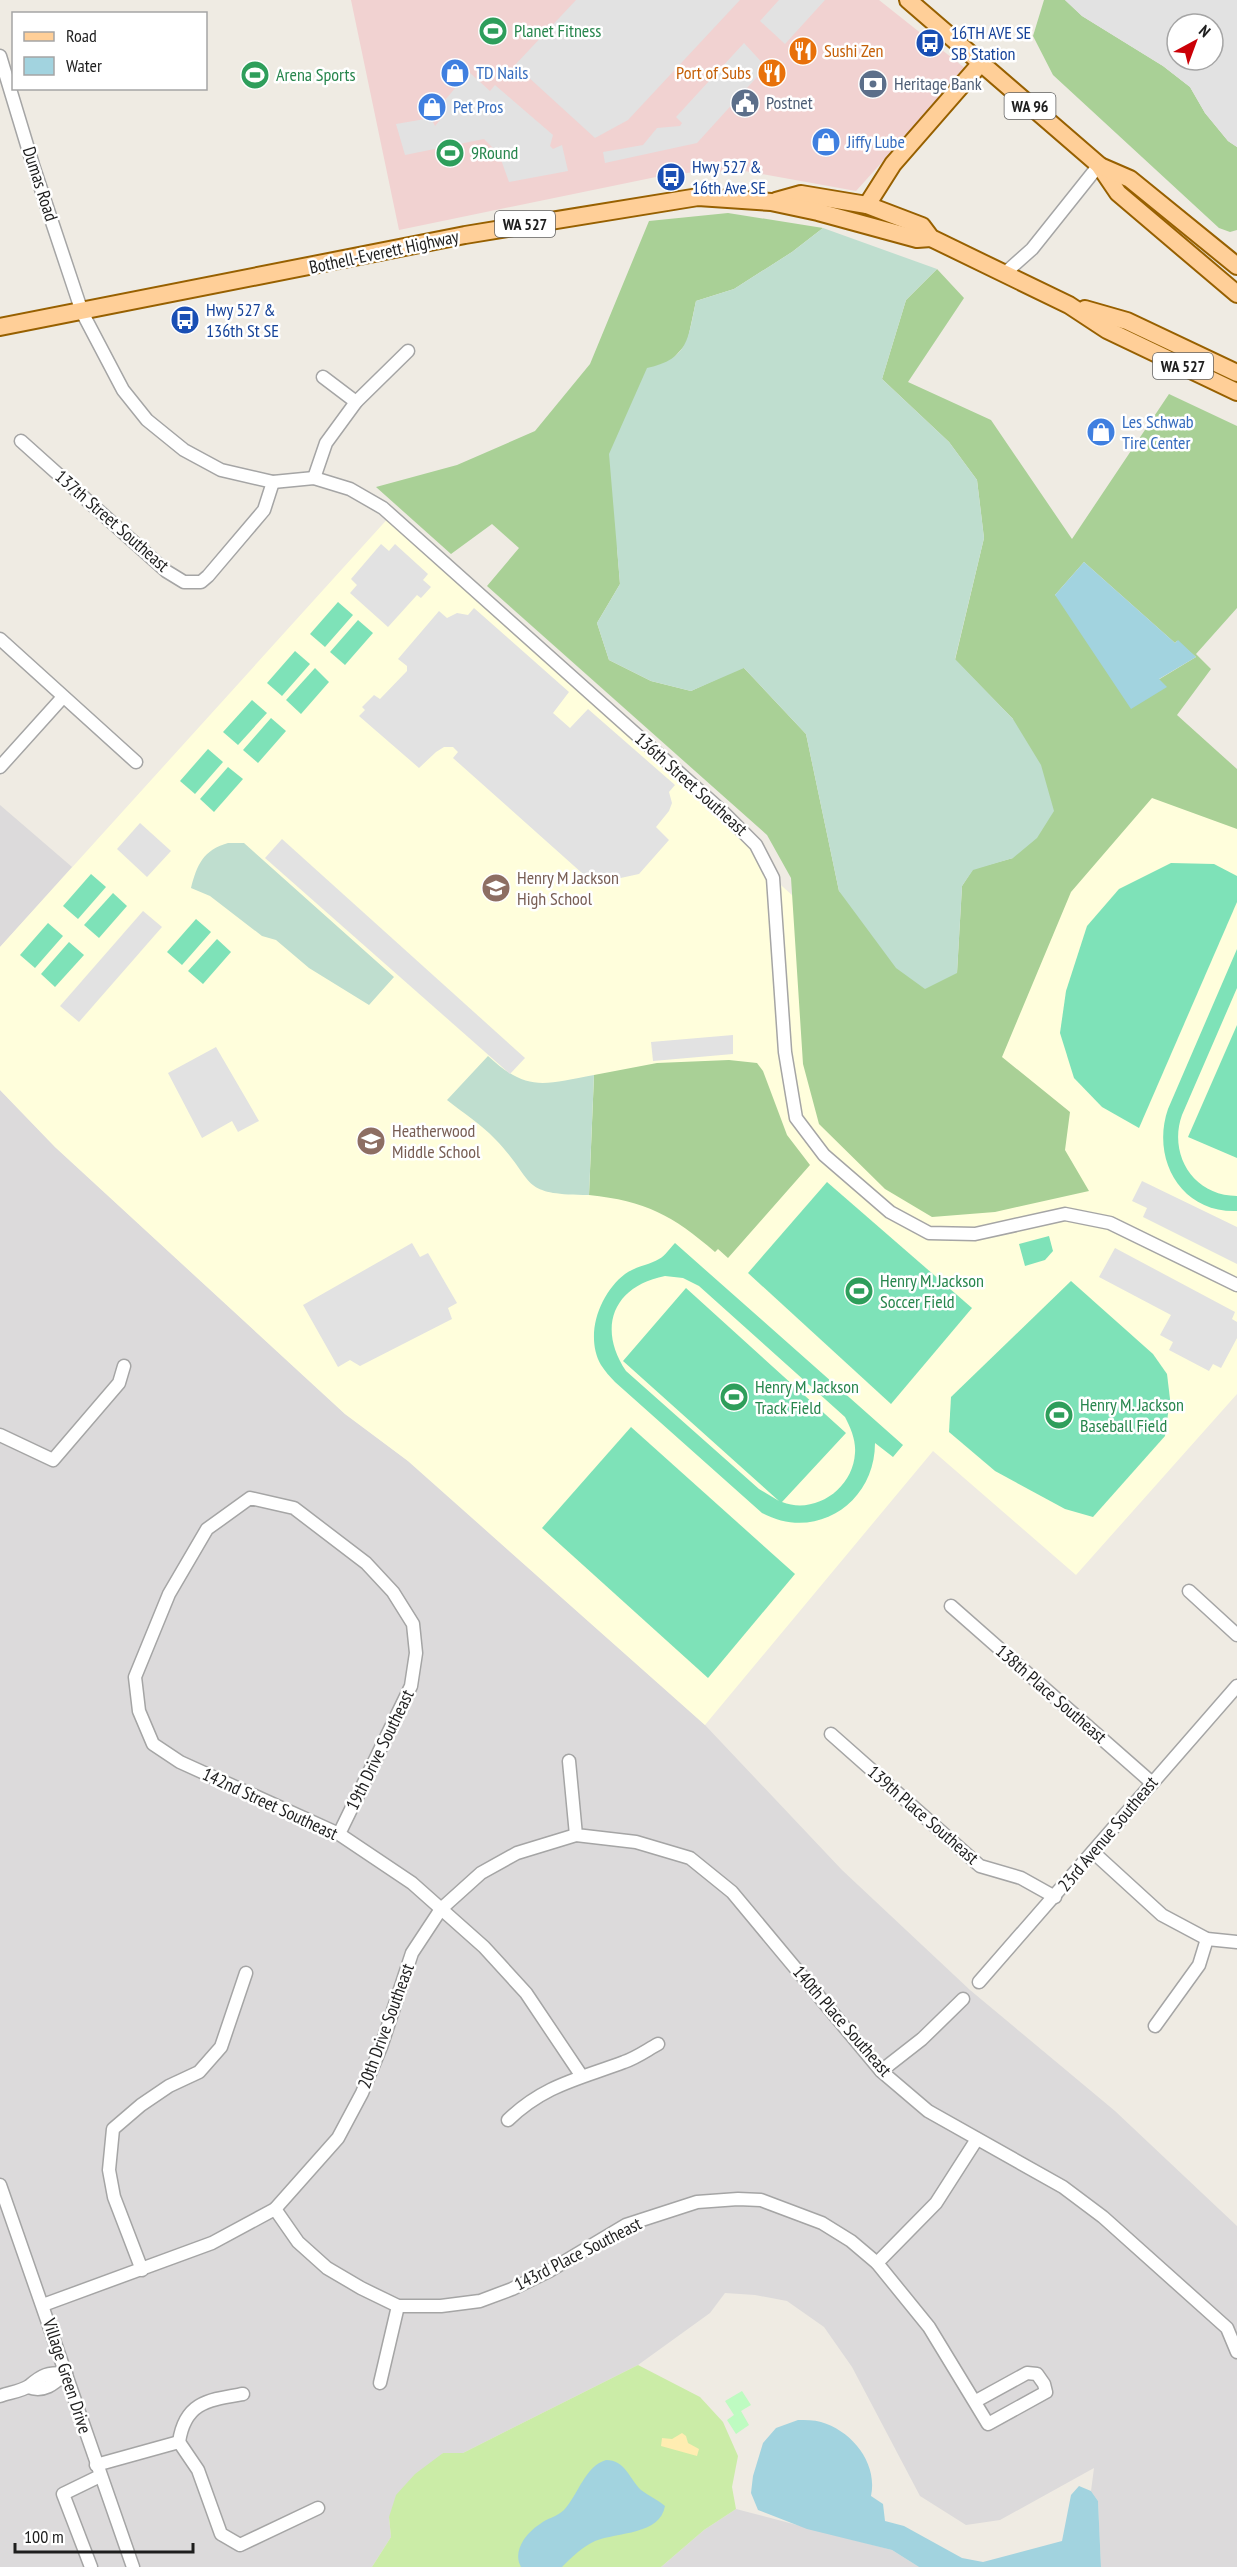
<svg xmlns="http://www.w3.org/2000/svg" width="1237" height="2567" font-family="'PT Sans Narrow',sans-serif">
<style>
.residential{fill:#dcdadb}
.commercial{fill:#f1d2d1}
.education{fill:#fffedc}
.grass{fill:#cbeca7}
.forest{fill:#a9d096;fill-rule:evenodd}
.wetland{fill:#bfdecf}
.sand{fill:#ffedb1}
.park{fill:#befbc1}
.pitch{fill:#7ee2b8;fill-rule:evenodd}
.parking{fill:#e2e2e2;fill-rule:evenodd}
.water{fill:#a2d3df}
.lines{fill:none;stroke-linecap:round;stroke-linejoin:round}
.minor-casing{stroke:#a5a5a5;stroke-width:15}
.major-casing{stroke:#976000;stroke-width:20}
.minor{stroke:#fff;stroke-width:12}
.major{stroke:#ffcf98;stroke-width:16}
.labels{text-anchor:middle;stroke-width:5;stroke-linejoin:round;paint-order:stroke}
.shield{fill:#fff;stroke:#626262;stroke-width:1.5}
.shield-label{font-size:16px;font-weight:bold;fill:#1e1e1e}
.leisure-label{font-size:18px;fill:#27864d;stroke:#fff;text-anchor:start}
.transit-label{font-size:18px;fill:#164399;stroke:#fff;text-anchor:start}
.food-label{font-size:18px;fill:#c56008;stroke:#fff;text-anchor:start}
.shop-label{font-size:18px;fill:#366cbe;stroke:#fff;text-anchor:start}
.service-label{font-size:18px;fill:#4e5e75;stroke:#fff;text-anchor:start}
.street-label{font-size:18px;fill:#1e1e1e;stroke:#fff}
.education-label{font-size:18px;fill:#785e54;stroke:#fff;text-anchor:start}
</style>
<rect width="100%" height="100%" fill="#efebe3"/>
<g class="residential">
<path d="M 0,805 L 72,867 L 0,947 Z"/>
<path d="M 0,1090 L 55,1147 L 345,1414 L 408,1461 L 705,1725 L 842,1870 L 970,1990 L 1115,2111 L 1237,2226 L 1237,2567 L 1101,2567 L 1098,2501 L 1091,2491 L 1094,2468 L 1000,2520 L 966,2525 L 920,2496 L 852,2367 L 824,2327 L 787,2301 L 755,2295 L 725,2293 L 710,2313 L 638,2365 L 463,2453 L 443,2453 L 389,2517 L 391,2537 L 372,2567 L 0,2567 Z"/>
<path d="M 736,2509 L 892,2550 L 919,2567 L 661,2567 L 704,2530 Z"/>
</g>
<path class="commercial" d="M 351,0 L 879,0 L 966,69 L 856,191 L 745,171 L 695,172 L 656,177 L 399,230 Z"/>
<path class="education" d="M 391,515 L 756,845 L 773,878 L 940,1028 L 1184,737 L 1237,783 L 1237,1394 L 1076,1575 L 933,1451 L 705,1725 L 408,1461 L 345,1414 L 55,1147 L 0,1090 L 0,947 Z"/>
<path class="grass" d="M 638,2365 L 700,2397 L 723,2422 L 738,2456 L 732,2487 L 736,2509 L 704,2530 L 661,2567 L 372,2567 L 391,2537 L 389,2517 L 396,2495 L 415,2474 L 443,2453 L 463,2453 Z"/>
<g class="forest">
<path d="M 1044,0 L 1065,0 L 1082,16 L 1163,66 L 1190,87 L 1205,113 L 1228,141 L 1237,147 L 1237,230 L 1230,232 L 1219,228 L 1053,75 L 1033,36 Z"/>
<path d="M 728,213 L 823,228 L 792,252 L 734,289 L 696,301 L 687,343 L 668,364 L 617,547 L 620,584 L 597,623 L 609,660 L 651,681 L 691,691 L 743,667 L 806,734 L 839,891 L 957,973 L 962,886 L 973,869 L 1013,858 L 1013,719 L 955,660 L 984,538 L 977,480 L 949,442 L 882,379 L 906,300 L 937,269 L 964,298 L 908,382 L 991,420 L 1072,539 L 1169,394 L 1237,426 L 1237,608 L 1196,654 L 1211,669 L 1177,715 L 1237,769 L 1237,829 L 1152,798 L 1071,892 L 1002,1057 L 1070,1112 L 1065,1150 L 1089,1191 L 995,1212 L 932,1217 L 885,1189 L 819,1124 L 803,1064 L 791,878 L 767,835 L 487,586 L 519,548 L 492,524 L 451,554 L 376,487 L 457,465 L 535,431 L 590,364 L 649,221 ZM 1084,562 L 1175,643 L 1177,641 L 1196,657 L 1158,680 L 1166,687 L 1055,595 Z"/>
<path d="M 729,1060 L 757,1063 L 763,1071 L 787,1135 L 810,1165 L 728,1258 L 718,1249 L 715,1252 C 672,1215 646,1201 589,1195 L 594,1075 L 657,1063 Z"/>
</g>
<g class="wetland">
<path d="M 823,228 L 937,269 L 906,300 L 882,379 L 949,442 L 977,480 L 984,538 L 955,659 L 1013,719 L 1041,765 L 1054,811 L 1037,838 L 1013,858 L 973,870 L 962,886 L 957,973 L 925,989 L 896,968 L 839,891 L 806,734 L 744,668 L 691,691 L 651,681 L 609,660 L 597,623 L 620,584 L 609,454 L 647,368 C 689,359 688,338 696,301 L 734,289 L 792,252 Z"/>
<path d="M 228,843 L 244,843 L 394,977 L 369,1005 L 309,968 L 276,940 L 262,936 L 210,896 L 191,888 C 197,865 203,850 228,843 Z"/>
<path d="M 488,1056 C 528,1093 544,1084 594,1075 L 589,1195 C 517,1195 537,1182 495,1139 C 481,1124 463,1113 447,1100 Z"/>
</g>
<path class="sand" d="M 682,2433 L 686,2436 L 688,2443 L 699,2449 L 697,2456 L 661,2446 L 662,2438 L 672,2439 Z"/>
<path class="park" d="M 742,2391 L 751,2405 L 741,2411 L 749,2425 L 736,2434 L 727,2420 L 734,2415 L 725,2401 Z"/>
<g class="pitch">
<path d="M 338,602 L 353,615 L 325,647 L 310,634 Z"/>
<path d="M 358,620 L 373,633 L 345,665 L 330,652 Z"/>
<path d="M 295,651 L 310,664 L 282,696 L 267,683 Z"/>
<path d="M 315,668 L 329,682 L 301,714 L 286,700 Z"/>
<path d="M 252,700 L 267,713 L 238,745 L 223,732 Z"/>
<path d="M 271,718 L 286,731 L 258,763 L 243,750 Z"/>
<path d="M 208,749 L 223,762 L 195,794 L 180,781 Z"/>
<path d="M 228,767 L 243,779 L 214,812 L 200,799 Z"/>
<path d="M 1171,863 L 1214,864 L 1237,876 L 1237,902 L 1139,1128 L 1102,1107 L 1074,1078 L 1060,1033 L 1066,991 L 1087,926 L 1119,889 Z"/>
<path d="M 91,874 L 106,887 L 78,919 L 63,906 Z"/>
<path d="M 113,893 L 127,906 L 99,938 L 84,925 Z"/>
<path d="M 196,919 L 211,932 L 182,965 L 167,952 Z"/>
<path d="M 48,923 L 63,936 L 35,968 L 20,955 Z"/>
<path d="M 217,939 L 231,952 L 203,984 L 188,971 Z"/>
<path d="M 69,942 L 84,955 L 55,987 L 41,974 Z"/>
<path d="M 1237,949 L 1237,988 L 1182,1115 C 1168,1154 1193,1196 1237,1196 L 1237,1211 C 1180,1213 1151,1158 1168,1109 Z"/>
<path d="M 1237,1025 L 1237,1158 L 1188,1137 Z"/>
<path d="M 827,1182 L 972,1308 L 891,1404 L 748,1273 Z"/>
<path d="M 1049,1236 L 1053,1251 L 1045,1260 L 1025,1266 L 1019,1244 Z"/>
<path d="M 675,1243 L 903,1445 L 893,1457 L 875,1443 C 875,1503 816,1542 762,1513 L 615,1382 C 610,1377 605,1371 601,1365 C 584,1335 600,1293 625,1274 C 638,1265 650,1265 659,1259 C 665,1256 670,1248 675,1243 ZM 665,1276 L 683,1278 L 699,1286 L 845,1417 C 851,1429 856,1440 855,1453 C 853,1489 815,1515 782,1502 L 846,1433 L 686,1288 L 623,1361 L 779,1501 L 759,1489 L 626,1371 C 597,1328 613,1286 665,1276 Z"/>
<path d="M 1071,1281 L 1153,1354 L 1167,1374 L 1170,1399 L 1165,1436 L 1093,1517 L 1065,1509 L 995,1471 L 949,1432 L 951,1397 Z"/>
<path d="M 631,1427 L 795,1574 L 708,1678 L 542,1528 Z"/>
</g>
<g class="parking">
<path d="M 576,0 L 740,0 L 628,120 L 595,138 L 515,65 Z"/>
<path d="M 779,0 L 825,0 L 785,44 L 760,21 Z"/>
<path d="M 1065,0 L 1237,0 L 1237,147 L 1228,141 L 1205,113 L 1190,87 L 1163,66 L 1082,16 ZM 1177,24 L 1213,24 L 1213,60 L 1177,60 Z"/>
<path d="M 744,43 L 766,67 L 697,143 L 605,163 L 603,152 L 643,145 L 657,128 L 680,126 L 682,123 L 676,117 Z"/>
<path d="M 469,72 L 490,91 L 495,85 L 553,135 L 550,146 L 553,149 L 562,145 L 568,171 L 509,182 L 499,154 L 484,139 L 405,155 L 396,124 L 431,118 L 435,126 L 446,113 L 439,107 Z"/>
<path d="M 381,544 L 389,551 L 395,544 L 428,574 L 423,580 L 431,587 L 421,598 L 417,595 L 388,627 L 350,593 L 357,585 L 351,579 Z"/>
<path d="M 474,608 L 569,692 L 553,713 L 570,728 L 588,709 L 675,785 L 669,792 L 672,803 L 669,811 L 656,827 L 669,840 L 639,874 L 616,879 L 600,874 L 592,882 L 453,758 L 458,752 L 453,747 L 444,747 L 436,752 L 419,768 L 359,716 L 365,710 L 362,707 L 374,695 L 380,699 L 407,671 L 407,666 L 398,659 L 439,611 L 447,618 L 457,613 L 468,615 Z"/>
<path d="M 140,823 L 171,851 L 147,877 L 117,849 Z"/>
<path d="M 282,839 L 525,1058 L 510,1074 L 265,858 Z"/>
<path d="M 143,911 L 162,927 L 79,1022 L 60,1006 Z"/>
<path d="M 733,1035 L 733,1054 L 653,1061 L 651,1042 Z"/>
<path d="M 216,1047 L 259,1121 L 238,1132 L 232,1121 L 202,1138 L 168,1073 Z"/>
<path d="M 1142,1181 L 1237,1227 L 1237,1264 L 1143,1217 L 1147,1208 L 1132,1201 Z"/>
<path d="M 412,1243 L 420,1257 L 428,1253 L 457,1303 L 448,1308 L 452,1319 L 360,1366 L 350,1360 L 338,1367 L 303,1305 Z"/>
<path d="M 1115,1248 L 1235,1312 L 1232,1319 L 1237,1322 L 1237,1338 L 1221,1368 L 1213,1364 L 1209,1371 L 1169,1350 L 1173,1342 L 1160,1335 L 1171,1315 L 1099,1277 Z"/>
</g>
<g class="water">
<path d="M 1084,562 L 1175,643 L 1178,640 L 1196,657 L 1159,679 L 1167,687 L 1131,709 L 1055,595 Z"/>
<path d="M 798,2420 C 805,2420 814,2420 821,2422 C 852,2431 878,2463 871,2496 L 883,2504 L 885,2521 L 904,2526 L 962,2558 L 983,2562 L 1062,2541 L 1071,2495 L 1079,2486 L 1091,2491 L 1098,2501 L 1101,2567 L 919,2567 L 892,2550 L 807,2529 L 758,2510 L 751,2493 L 753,2476 L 763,2443 L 776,2428 Z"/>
<path d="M 606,2460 C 625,2460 629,2478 641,2490 C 649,2496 658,2500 665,2506 C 660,2535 618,2532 595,2541 C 582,2547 572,2557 562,2567 L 521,2567 C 512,2551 526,2533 540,2524 C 547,2518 557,2517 564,2510 C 578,2495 585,2466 606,2460 Z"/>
</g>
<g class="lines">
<g class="minor-casing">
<g id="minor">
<path d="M 0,56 L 33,165 L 82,312 L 123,390 L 147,420 L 184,450 L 221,470 L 273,482 L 314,478 L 350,489 L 383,508 L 722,811 L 756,845 L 773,878 L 785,1052 L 796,1118 L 824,1155 L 890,1212 L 929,1233 L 975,1234 L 1065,1214 L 1110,1223 L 1237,1285"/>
<path d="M 1004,274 L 1032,249 L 1099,165"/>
<path d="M 323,377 L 356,402"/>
<path d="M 21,441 L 166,571 L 184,582 L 201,582 L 208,576 L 264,510 L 273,482"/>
<path d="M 314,478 L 326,443 L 356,402 L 408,351"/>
<path d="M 0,639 L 136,762"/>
<path d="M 0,767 L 63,697"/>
<path d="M 0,1435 L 53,1460 L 119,1383 L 124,1366"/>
<path d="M 1189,1591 L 1237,1635"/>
<path d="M 951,1606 L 1151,1782"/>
<path d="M 831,1734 L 980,1866 L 1021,1878 L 1055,1897"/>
<path d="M 569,1761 L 576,1835 L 636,1842 L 690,1858 L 732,1892 L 881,2071 L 928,2111 L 1063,2187 L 1103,2217 L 1227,2328 L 1237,2352"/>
<path d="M 339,1834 L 411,1686 L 416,1653 L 413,1624 L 393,1592 L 366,1563 L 294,1508 L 250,1498 L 207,1529 L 169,1594 L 135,1677 L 139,1711 L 153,1744 L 180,1762 L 339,1834 L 412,1883 L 484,1947 L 526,1993 L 581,2075"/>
<path d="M 1093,1852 L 1162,1915 L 1207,1939 L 1237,1942"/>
<path d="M 979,1982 L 1237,1686"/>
<path d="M 1155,2026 L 1199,1965 L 1207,1939"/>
<path d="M 881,2071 L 922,2039 L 963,1999"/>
<path d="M 508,2120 C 544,2085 579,2079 624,2062 C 636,2058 647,2050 658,2044"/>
<path d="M 0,2185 L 133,2567"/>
<path d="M 275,2209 L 298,2242 L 327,2268 L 361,2288 L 398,2306 L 441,2306 L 480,2301 L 512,2289 L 549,2271 L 626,2225 L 697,2202 L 738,2199 L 761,2200 L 822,2223 L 851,2241 L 877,2263 L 929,2327 L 988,2424 L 1046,2392 L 1044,2384 L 1037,2374 L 1027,2373 L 976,2401"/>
<path d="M 877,2263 L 936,2203 L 977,2139"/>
<path d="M 142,2270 L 114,2197 L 109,2170 L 113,2129 L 141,2105 L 169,2086 L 199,2072 L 221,2047 L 246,1973"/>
<path d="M 43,2305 L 212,2243 L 275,2209 L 338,2138 L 362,2093 L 381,2047 L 412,1953 L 441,1909 L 481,1873 L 517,1853 L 576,1835"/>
<path d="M 380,2383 L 398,2306"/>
<path d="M 28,2387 C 44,2393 54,2384 66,2373"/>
<path d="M 0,2396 C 8,2393 22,2391 29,2386 C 43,2374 47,2373 66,2373"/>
<path d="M 179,2442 C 185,2402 208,2400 243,2394"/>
<path d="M 96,2465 L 179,2442 L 198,2470 L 221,2534 L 240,2545 L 318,2508"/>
<path d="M 91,2567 L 63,2494 L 100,2476"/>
</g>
</g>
<g class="major-casing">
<g id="major">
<path d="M 908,0 L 1099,165 L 1118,193 L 1237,294"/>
<path d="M 1100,166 L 1130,179 L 1237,266"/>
<path d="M 776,201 L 801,194 L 867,205 L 922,226 L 931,238 L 1069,305 L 1107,330 L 1237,392"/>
<path d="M 867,205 L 893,164 L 981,63"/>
<path d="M 1085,309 L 1127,321 L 1237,373"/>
<path d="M 0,327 L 465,235 L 698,197 L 771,202 L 818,212 L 917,239 L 931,238"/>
</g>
</g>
<use href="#minor" class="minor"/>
<use href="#major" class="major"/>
</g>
<defs>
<g id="stadium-disc" transform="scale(1.5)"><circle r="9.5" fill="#2e9e5b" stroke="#fff"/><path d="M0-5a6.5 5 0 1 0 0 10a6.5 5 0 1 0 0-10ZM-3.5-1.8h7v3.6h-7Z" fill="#fff"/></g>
<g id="bus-disc" transform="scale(1.5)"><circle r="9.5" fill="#1a4fb4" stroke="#fff"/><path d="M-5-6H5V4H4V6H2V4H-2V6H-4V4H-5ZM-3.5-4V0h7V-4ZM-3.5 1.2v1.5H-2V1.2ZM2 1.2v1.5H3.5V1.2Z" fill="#fff"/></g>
<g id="restaurant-disc" transform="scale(1.5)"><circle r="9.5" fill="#e8710a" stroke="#fff"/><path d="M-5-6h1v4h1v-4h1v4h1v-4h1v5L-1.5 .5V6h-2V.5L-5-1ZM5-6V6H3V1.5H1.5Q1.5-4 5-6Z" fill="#fff"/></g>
<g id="shop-disc" transform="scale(1.5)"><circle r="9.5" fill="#3f7fe0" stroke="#fff"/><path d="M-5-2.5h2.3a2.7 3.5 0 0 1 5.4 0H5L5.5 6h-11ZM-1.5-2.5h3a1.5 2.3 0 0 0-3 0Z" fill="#fff"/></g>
<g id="bank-disc" transform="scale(1.5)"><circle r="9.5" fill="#5c6f8a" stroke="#fff"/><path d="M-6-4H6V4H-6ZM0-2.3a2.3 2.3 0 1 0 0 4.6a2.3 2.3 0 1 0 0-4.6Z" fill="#fff"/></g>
<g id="civic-disc" transform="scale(1.5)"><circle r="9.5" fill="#5c6f8a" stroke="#fff"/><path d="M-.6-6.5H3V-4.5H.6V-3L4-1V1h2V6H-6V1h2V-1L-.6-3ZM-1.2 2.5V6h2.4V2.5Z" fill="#fff"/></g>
<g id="school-disc" transform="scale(1.5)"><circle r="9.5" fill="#8d6e63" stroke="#fff"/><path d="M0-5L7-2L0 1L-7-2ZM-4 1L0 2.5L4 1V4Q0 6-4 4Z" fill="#fff"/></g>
</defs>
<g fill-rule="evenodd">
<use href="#stadium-disc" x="493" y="31"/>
<use href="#bus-disc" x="930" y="43"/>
<use href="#restaurant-disc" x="803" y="51"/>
<use href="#shop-disc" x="455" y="73"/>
<use href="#restaurant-disc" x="772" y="73"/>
<use href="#stadium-disc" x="255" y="75"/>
<use href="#bank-disc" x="873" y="84"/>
<use href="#civic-disc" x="745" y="103"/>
<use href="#shop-disc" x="432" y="107"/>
<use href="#shop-disc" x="826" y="142"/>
<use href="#stadium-disc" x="450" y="153"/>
<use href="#bus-disc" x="671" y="177"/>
<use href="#bus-disc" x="185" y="320"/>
<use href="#shop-disc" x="1101" y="432"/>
<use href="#school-disc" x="496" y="888"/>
<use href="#school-disc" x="371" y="1141"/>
<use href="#stadium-disc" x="859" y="1291"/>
<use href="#stadium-disc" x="734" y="1397"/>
<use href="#stadium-disc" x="1059" y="1415"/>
</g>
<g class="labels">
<g class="shield">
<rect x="1004.5" y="93" width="51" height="26" rx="4.5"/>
<rect x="495" y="211" width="60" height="26" rx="4.5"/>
<rect x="1153" y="353" width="60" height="26" rx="4.5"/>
</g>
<g class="shield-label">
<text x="1030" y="112">WA 96</text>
<text x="525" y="230">WA 527</text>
<text x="1183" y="372">WA 527</text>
</g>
<g class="leisure-label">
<text x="514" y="37">Planet Fitness</text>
<text x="276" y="81">Arena Sports</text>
<text x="471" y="159">9Round</text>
<text x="880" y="1287">Henry M. Jackson<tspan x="880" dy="21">Soccer Field</tspan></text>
<text x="755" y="1393">Henry M. Jackson<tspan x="755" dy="21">Track Field</tspan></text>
<text x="1080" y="1411">Henry M. Jackson<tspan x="1080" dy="21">Baseball Field</tspan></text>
</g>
<g class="transit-label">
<text x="951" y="39">16TH AVE SE<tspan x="951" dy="21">SB Station</tspan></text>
<text x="692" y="173">Hwy 527 &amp;<tspan x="692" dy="21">16th Ave SE</tspan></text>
<text x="206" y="316">Hwy 527 &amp;<tspan x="206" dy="21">136th St SE</tspan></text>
</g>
<g class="food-label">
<text x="824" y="57">Sushi Zen</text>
<text x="751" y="79" text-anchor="end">Port of Subs</text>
</g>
<g class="shop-label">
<text x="476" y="79">TD Nails</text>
<text x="453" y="113">Pet Pros</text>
<text x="847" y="148">Jiffy Lube</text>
<text x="1122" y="428">Les Schwab<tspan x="1122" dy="21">Tire Center</tspan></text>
</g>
<g class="service-label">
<text x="894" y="90">Heritage Bank</text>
<text x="766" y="109">Postnet</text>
</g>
<g class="street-label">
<text transform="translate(40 184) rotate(72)" y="6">Dumas Road</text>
<text transform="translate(384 252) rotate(-12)" y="6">Bothell-Everett Highway</text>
<text transform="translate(112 521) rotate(41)" y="6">137th Street Southeast</text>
<text transform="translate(691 784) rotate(42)" y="6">136th Street Southeast</text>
<text transform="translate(1051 1694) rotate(41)" y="6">138th Place Southeast</text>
<text transform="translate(380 1750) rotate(-64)" y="6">19th Drive Southeast</text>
<text transform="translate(270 1804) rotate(25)" y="6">142nd Street Southeast</text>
<text transform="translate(923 1815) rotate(41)" y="6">139th Place Southeast</text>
<text transform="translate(1108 1834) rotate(-50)" y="6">23rd Avenue Southeast</text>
<text transform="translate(842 2021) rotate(49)" y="6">140th Place Southeast</text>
<text transform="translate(386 2026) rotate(-70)" y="6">20th Drive Southeast</text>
<text transform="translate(578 2254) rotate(-27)" y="6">143rd Place Southeast</text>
<text transform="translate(67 2376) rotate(72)" y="6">Village Green Drive</text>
</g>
<g class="education-label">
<text x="517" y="884">Henry M Jackson<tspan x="517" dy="21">High School</tspan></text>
<text x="392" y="1137">Heatherwood<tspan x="392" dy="21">Middle School</tspan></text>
</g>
</g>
<rect x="12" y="12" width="195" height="78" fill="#ffffff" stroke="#a5a5a5" stroke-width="1.5"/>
<rect x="24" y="32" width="30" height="9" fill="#ffcf98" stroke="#a5a5a5" stroke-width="1.5"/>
<text x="66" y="42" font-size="18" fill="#1e1e1e">Road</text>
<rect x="24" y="57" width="30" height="18" fill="#a2d3df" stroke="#a5a5a5" stroke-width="1.5"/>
<text x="66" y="72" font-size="18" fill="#1e1e1e">Water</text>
<g transform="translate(1195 42) rotate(41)"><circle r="28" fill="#ffffff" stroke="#a5a5a5" stroke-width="1.5"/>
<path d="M0-4.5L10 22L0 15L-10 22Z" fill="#cb0007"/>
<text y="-9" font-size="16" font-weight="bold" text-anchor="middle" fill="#1e1e1e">N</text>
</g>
<path d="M15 2543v9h178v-9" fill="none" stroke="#1e1e1e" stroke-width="3"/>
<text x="24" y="2543" font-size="18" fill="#1e1e1e" stroke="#ffffff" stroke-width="4.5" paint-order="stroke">100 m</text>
</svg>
